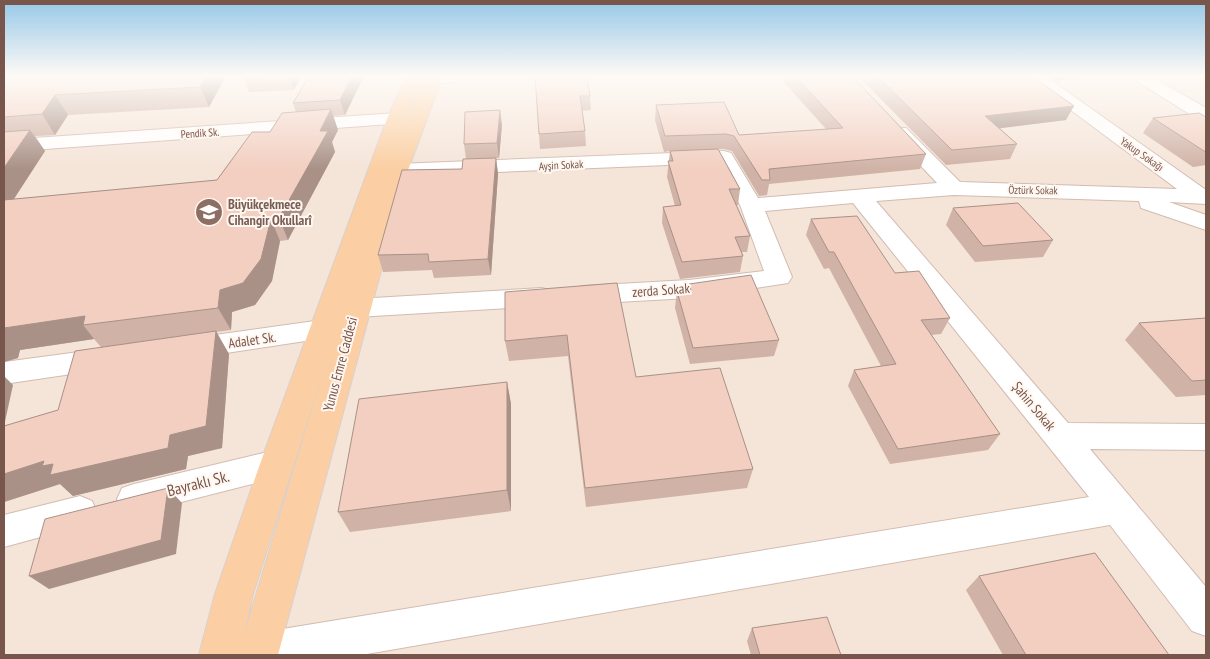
<svg xmlns="http://www.w3.org/2000/svg" width="1210" height="659" font-family="'PT Sans Narrow',sans-serif">
<style>
.residential{fill:#f5e4d8}
.lines{fill:none;stroke-linecap:round;stroke-linejoin:round}
.street-casing{stroke:#d2bcb1;stroke-width:2}
.primary-casing{stroke:#d9d0cd;stroke-width:2}
.street{fill:#fff;fill-rule:evenodd}
.primary{fill:#fbcfa3;fill-rule:evenodd}
.wall{fill:#d0b2a6}
.shaded-wall{fill:#a99187}
.building{fill:#f2cfc1;stroke:#a99187}
.labels{text-anchor:middle;stroke-width:4;stroke-linejoin:round;paint-order:stroke}
.far-street-label{font-size:11px;fill:#78564c;stroke:#fff7f0}
.education-label{font-size:14px;font-weight:bold;fill:#785e54;stroke:#fff7f0;text-anchor:start}
.street-label{font-size:14px;fill:#78564c;stroke:#fff7f0}
.near-street-label{font-size:16px;fill:#78564c;stroke:#fff7f0}
</style>
<rect width="100%" height="100%" fill="#fdf3ea"/>
<rect class="residential" x="4" y="76" width="1202" height="579"/>
<g class="lines">
<g class="street-casing">
<g id="street">
<path d="M 426,76 L 463,76 C 457,84 437,84 428,82 Z"/>
<path d="M 1025,76 L 1045,76 L 1206,190 L 1206,204 L 1169,202 L 1206,215 L 1206,230 L 1141,208 L 1139,201 L 954,195 L 876,201 L 1068,423 L 1206,424 L 1206,450 L 1090,449 L 1206,587 L 1206,636 L 1192,631 L 1110,525 L 361,655 L 239,655 L 244,639 L 258,633 L 1089,497 L 853,203 L 765,211 L 792,277 L 788,283 L 689,298 L 582,304 L 573,301 L 569,295 L 573,289 L 582,286 L 689,280 L 764,271 L 740,205 L 717,163 L 397,176 L 390,174 L 386,170 L 390,166 L 397,164 L 724,151 L 731,153 L 758,198 L 937,183 L 889,132 L 892,128 L 906,128 L 960,182 L 1177,189 Z"/>
<path d="M 1129,76 L 1150,76 L 1206,108 L 1206,122 L 1199,120 Z"/>
<path d="M 397,113 L 404,115 L 407,119 L 404,123 L 4,152 L 4,140 Z"/>
<path d="M 542,288 L 551,291 L 555,297 L 551,303 L 542,306 L 356,317 L 347,315 L 343,308 L 347,301 L 356,299 Z"/>
<path d="M 322,320 L 332,323 L 336,330 L 332,337 L 186,359 L 176,356 L 172,349 L 176,342 L 186,339 Z"/>
<path d="M 109,348 L 119,351 L 123,359 L 119,367 L 4,384 L 4,362 Z"/>
<path d="M 276,450 L 288,454 L 292,464 L 288,474 L 276,478 L 134,514 L 122,510 L 117,499 L 122,488 L 134,484 Z"/>
<path d="M 80,496 L 92,501 L 97,512 L 92,523 L 4,547 L 4,515 Z"/>
</g>
</g>
<g class="primary-casing">
<path id="primary" d="M 406,76 L 423,76 L 402,131 L 425,76 L 443,76 L 408,170 L 278,655 L 199,655 L 215,594 L 260,464 L 387,119 ZM 328,356 L 244,635 L 253,594 Z"/>
</g>
<use href="#street" class="street"/>
<use href="#primary" class="primary"/>
</g>
<g class="wall">
<path d="M 4,76 L 226,76 L 209,107 L 68,115 L 55,135 L 35,136 L 45,151 L 14,199 L 217,180 L 270,132 L 296,112 L 293,103 L 309,76 L 364,76 L 345,115 L 333,116 L 338,130 L 332,142 L 335,152 L 288,240 L 280,241 L 272,281 L 255,305 L 232,312 L 231,330 L 216,332 L 229,354 L 222,448 L 188,456 L 186,469 L 73,496 L 60,484 L 4,502 L 4,426 L 58,410 L 101,347 L 94,339 L 20,350 L 18,358 L 4,362 Z"/>
<path d="M 244,76 L 301,76 L 294,90 L 249,92 L 244,78 Z"/>
<path d="M 535,76 L 590,96 L 591,110 L 582,111 L 585,131 L 586,146 L 540,149 Z"/>
<path d="M 783,76 L 852,76 L 926,154 L 920,169 L 769,184 L 767,195 L 759,196 L 732,151 L 724,149 L 718,149 L 740,189 L 738,205 L 736,205 L 750,236 L 747,252 L 742,252 L 743,256 L 740,272 L 680,279 L 662,223 L 663,207 L 675,206 L 667,177 L 670,151 L 664,152 L 655,120 L 656,105 L 739,135 L 826,129 L 782,80 Z"/>
<path d="M 858,76 L 1036,76 L 1035,79 L 1066,120 L 1000,128 L 1017,144 L 1010,159 L 946,165 Z"/>
<path d="M 1048,76 L 1091,76 L 1055,81 Z"/>
<path d="M 1206,117 L 1206,165 L 1193,167 L 1143,133 L 1153,118 Z"/>
<path d="M 502,125 L 499,158 L 496,158 L 498,174 L 491,275 L 434,278 L 432,270 L 383,272 L 378,255 L 462,169 L 466,159 L 464,144 Z"/>
<path d="M 953,208 L 1053,240 L 1043,257 L 975,262 L 946,225 Z"/>
<path d="M 811,219 L 895,273 L 950,318 L 941,334 L 931,335 L 1000,434 L 988,450 L 890,464 L 848,386 L 854,370 L 881,366 L 829,268 L 824,269 L 806,235 Z"/>
<path d="M 689,284 L 779,340 L 774,356 L 690,364 L 675,308 L 677,291 L 688,290 Z"/>
<path d="M 505,292 L 636,377 L 753,469 L 747,488 L 586,507 L 568,356 L 509,361 L 505,341 Z"/>
<path d="M 1206,318 L 1206,395 L 1176,397 L 1125,340 L 1139,323 Z"/>
<path d="M 507,382 L 511,404 L 511,511 L 350,532 L 338,512 Z"/>
<path d="M 979,576 L 1169,655 L 1003,655 L 966,590 Z"/>
<path d="M 752,628 L 841,655 L 751,655 L 747,641 Z"/>
</g>
<g class="shaded-wall">
<path d="M 206,76 L 226,76 L 209,107 L 200,87 Z"/>
<path d="M 289,76 L 301,76 L 294,90 Z"/>
<path d="M 352,76 L 364,76 L 345,115 L 340,100 Z"/>
<path d="M 1058,76 L 1091,76 L 1055,81 Z"/>
<path d="M 55,95 L 68,115 L 55,135 L 42,114 Z"/>
<path d="M 1074,106 L 1066,120 L 979,131 L 985,116 Z"/>
<path d="M 331,109 L 338,130 L 332,142 L 335,152 L 288,240 L 279,218 L 320,131 Z"/>
<path d="M 500,110 L 502,125 L 499,158 L 497,143 Z"/>
<path d="M 30,130 L 45,151 L 4,214 L 4,168 Z"/>
<path d="M 496,158 L 498,174 L 491,275 L 488,259 Z"/>
<path d="M 271,219 L 280,241 L 272,281 L 255,305 L 232,312 L 231,330 L 218,308 L 220,290 Z"/>
<path d="M 85,316 L 83,325 L 94,339 L 20,350 L 18,358 L 4,362 L 4,328 Z"/>
<path d="M 216,331 L 229,354 L 222,448 L 188,456 L 186,469 L 73,496 L 60,484 L 4,502 L 4,474 L 44,461 L 53,464 L 170,435 Z"/>
<path d="M 4,376 L 13,385 L 4,426 Z"/>
<path d="M 507,382 L 511,404 L 511,511 L 507,490 Z"/>
<path d="M 168,488 L 182,503 L 176,554 L 49,589 L 29,576 Z"/>
</g>
<g class="building">
<path d="M 4,76 L 206,76 L 200,87 L 55,95 L 42,114 L 4,117 Z"/>
<path d="M 244,76 L 272,76 L 244,78 Z"/>
<path d="M 309,76 L 352,76 L 340,100 L 293,103 Z"/>
<path d="M 535,76 L 587,76 L 590,96 L 580,96 L 585,131 L 539,134 Z"/>
<path d="M 795,76 L 852,76 L 926,154 L 769,169 L 770,180 L 762,180 L 734,136 L 726,134 L 665,136 L 656,105 L 724,102 L 739,135 L 843,128 Z"/>
<path d="M 877,76 L 1032,76 L 1074,106 L 985,116 L 1017,144 L 952,150 Z"/>
<path d="M 331,109 L 320,131 L 328,131 L 279,218 L 271,219 L 261,259 L 243,283 L 220,290 L 218,308 L 83,325 L 85,316 L 4,328 L 4,200 L 217,180 L 252,132 L 270,132 L 282,113 Z"/>
<path d="M 500,110 L 497,143 L 464,144 L 465,112 Z"/>
<path d="M 1199,113 L 1206,117 L 1206,151 L 1204,151 L 1153,118 Z"/>
<path d="M 30,130 L 4,168 L 4,132 Z"/>
<path d="M 718,149 L 740,189 L 729,189 L 750,236 L 735,237 L 743,256 L 682,262 L 663,207 L 681,205 L 668,161 L 673,161 L 670,151 Z"/>
<path d="M 496,158 L 488,259 L 429,262 L 428,254 L 378,255 L 402,170 L 462,169 L 463,159 Z"/>
<path d="M 1018,203 L 1053,240 L 983,246 L 953,208 Z"/>
<path d="M 857,216 L 895,273 L 919,271 L 950,318 L 921,320 L 1000,434 L 898,449 L 854,370 L 896,364 L 834,252 L 829,252 L 811,219 Z"/>
<path d="M 751,275 L 779,340 L 693,348 L 677,291 L 691,290 L 689,284 Z"/>
<path d="M 617,283 L 636,377 L 720,368 L 753,469 L 585,488 L 567,335 L 505,341 L 505,292 Z"/>
<path d="M 1206,318 L 1206,380 L 1192,381 L 1139,323 Z"/>
<path d="M 216,331 L 206,426 L 170,435 L 168,448 L 50,475 L 53,464 L 42,466 L 44,461 L 4,474 L 4,426 L 58,410 L 75,351 Z"/>
<path d="M 507,382 L 507,490 L 338,512 L 359,399 Z"/>
<path d="M 168,488 L 161,540 L 29,576 L 45,519 Z"/>
<path d="M 1095,553 L 1169,655 L 1026,655 L 979,576 Z"/>
<path d="M 827,617 L 841,655 L 760,655 L 752,628 Z"/>
</g>
<linearGradient id="sky" x2="0" y2="1"><stop stop-color="#97c8e8"/><stop offset="0.45" stop-color="#fefaf6"/><stop offset="1" stop-color="#fefaf6" stop-opacity="0"/></linearGradient>
<rect width="1210" height="169" fill="url(#sky)"/>
<defs>
<g id="school-disc" transform="scale(1.4375)"><circle r="9.5" fill="#8d6e63" stroke="#fff7f0"/><path d="M0-5L7-2L0 1L-7-2ZM-4 1L0 2.5L4 1V4Q0 6-4 4Z" fill="#fff"/></g>
</defs>
<g fill-rule="evenodd">
<use href="#school-disc" x="209" y="212"/>
</g>
<g class="labels">
<g class="far-street-label">
<text transform="translate(200 133) rotate(-4)" y="4">Pendik Sk.</text>
<text transform="translate(1142 154) rotate(35)" y="4">Yakup Sokağı</text>
<text transform="translate(561 165) rotate(-3)" y="4">Ayşin Sokak</text>
<text transform="translate(1033 190) rotate(1)" y="4">Öztürk Sokak</text>
</g>
<g class="education-label">
<text x="228" y="209">Büyükçekmece<tspan x="228" dy="16">Cihangir Okullarî</tspan></text>
</g>
<g class="street-label">
<text transform="translate(661 290) rotate(-4)" y="5">zerda Sokak</text>
<text transform="translate(252 340) rotate(-8)" y="5">Adalet Sk.</text>
<text transform="translate(340 364) rotate(-75)" y="5">Yunus Emre Caddesi</text>
<text transform="translate(1034 406) rotate(50)" y="5">Şahin Sokak</text>
</g>
<g class="near-street-label">
<text transform="translate(198 483) rotate(-14)" y="6">Bayraklı Sk.</text>
</g>
</g>
<rect width="1210" height="659" fill="none" stroke="#78564c" stroke-width="10"/>
</svg>
